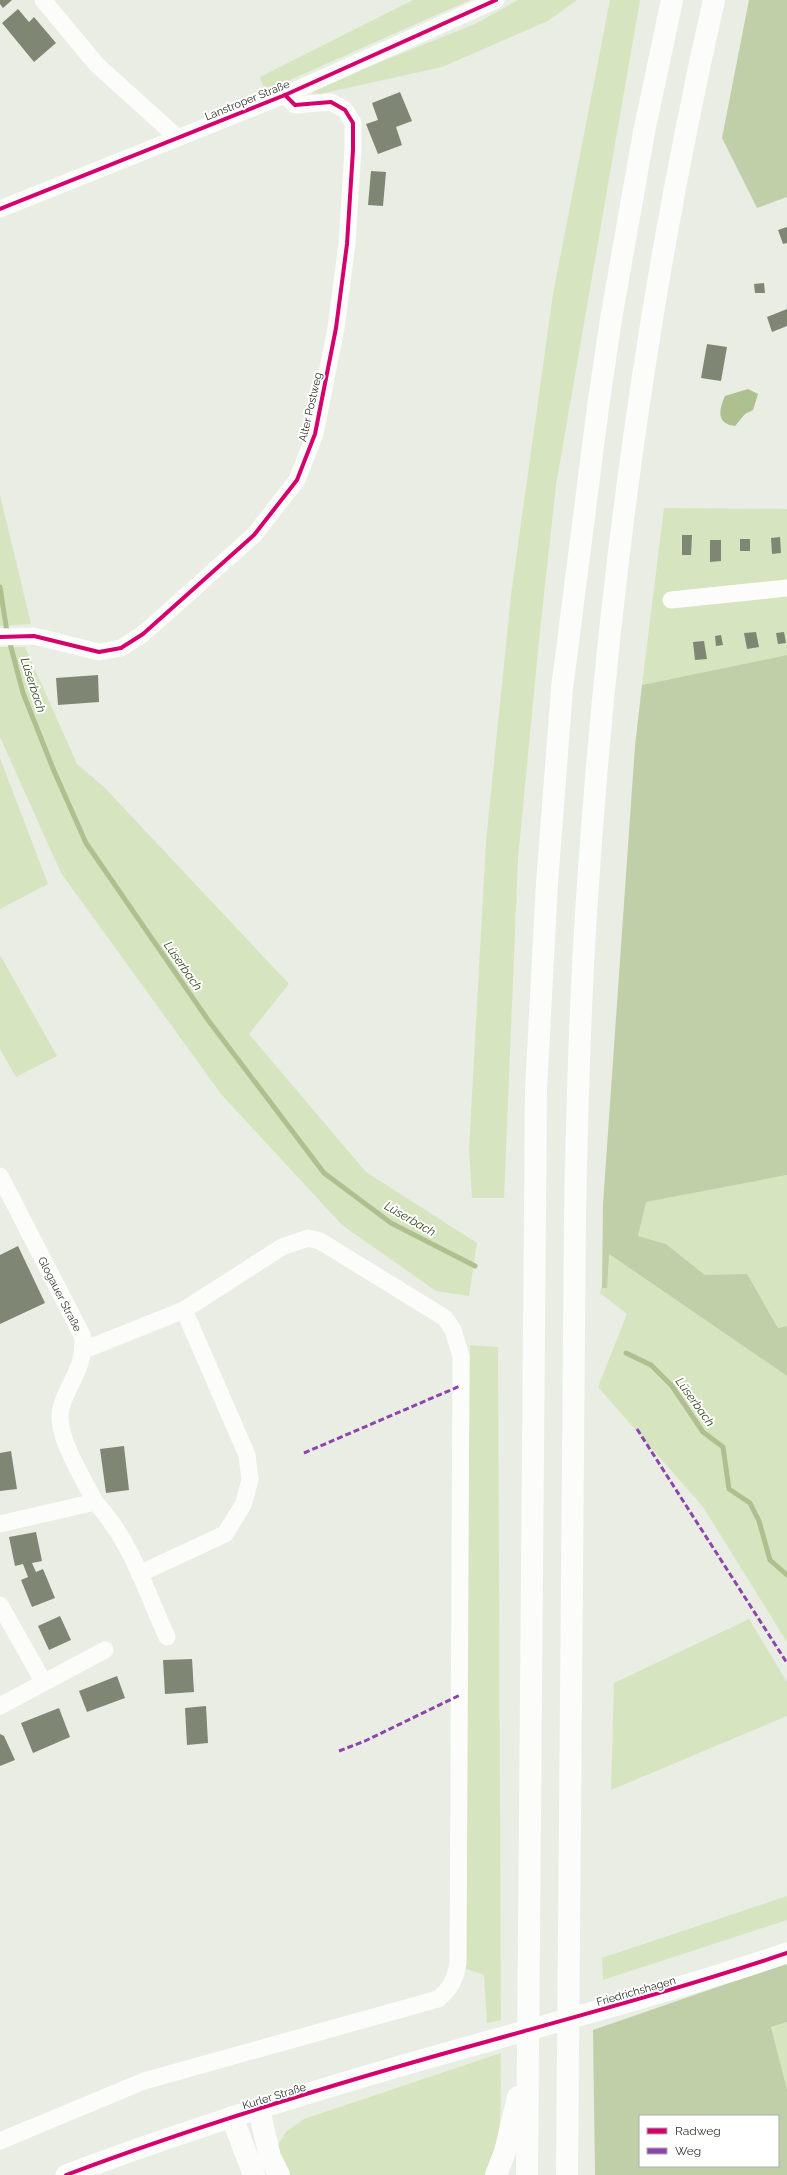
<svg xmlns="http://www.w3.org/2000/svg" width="787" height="2175" font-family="Raleway,sans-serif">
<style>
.green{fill:#d6e5bf}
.forest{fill:#c0cfa7;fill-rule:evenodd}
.water{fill:#aec08f}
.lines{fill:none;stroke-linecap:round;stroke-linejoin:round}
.stream{stroke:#aec08f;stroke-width:5}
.building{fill:#808674}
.minor{stroke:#fcfcfb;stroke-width:17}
.major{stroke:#fcfcfb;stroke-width:21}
.highway{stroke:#fcfcfb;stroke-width:22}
.quiet{stroke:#8e44ad;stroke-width:3;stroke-dasharray:6 3;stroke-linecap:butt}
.cycleway-casing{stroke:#fff;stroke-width:6}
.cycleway{stroke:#d6006c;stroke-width:4}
.labels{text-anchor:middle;stroke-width:4;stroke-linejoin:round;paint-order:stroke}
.street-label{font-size:11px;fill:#2e302a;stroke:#fff}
.water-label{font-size:12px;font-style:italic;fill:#344414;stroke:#fff}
</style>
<rect width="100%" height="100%" fill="#e9ede4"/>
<g class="green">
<path d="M 413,0 L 470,0 L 265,91 L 260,77 Z"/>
<path d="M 518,0 L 577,0 L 548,21 L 442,67 L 320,94 L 312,93 L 320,86 L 475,24 Z"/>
<path d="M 610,0 L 640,0 L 556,485 L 539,640 L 518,859 L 504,1198 L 472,1198 L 469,1149 L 486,841 L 511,595 L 553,294 Z"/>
<path d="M 0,495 L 31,624 L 0,626 Z"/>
<path d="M 664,508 L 787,509 L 787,655 L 642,685 Z"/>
<path d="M 0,647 L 25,647 L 77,764 L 105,788 L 289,984 L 249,1034 L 366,1172 L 477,1243 L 469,1296 L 436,1291 L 342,1225 L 221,1094 L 61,873 L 0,737 Z"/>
<path d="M 0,758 L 48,884 L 0,909 Z"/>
<path d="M 0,955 L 57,1056 L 16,1077 L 0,1049 Z"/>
<path d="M 787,1175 L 787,1326 L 778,1328 L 747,1275 L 705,1275 L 666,1244 L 638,1236 L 645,1202 Z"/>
<path d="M 609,1254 L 787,1376 L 787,1642 L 703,1507 L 598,1387 L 627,1314 L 600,1293 Z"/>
<path d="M 470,1345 L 498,1347 L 501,2020 L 487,2023 L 484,1975 L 464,1968 Z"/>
<path d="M 749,1619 L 787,1682 L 787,1716 L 611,1790 L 614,1683 Z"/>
<path d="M 787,1896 L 787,1920 L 603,1980 L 602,1958 Z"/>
<path d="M 787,2022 L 787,2089 L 771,2027 Z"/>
<path d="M 501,2053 C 500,2092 505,2139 487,2175 L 287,2175 L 276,2148 L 286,2132 L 304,2119 Z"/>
</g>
<g class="forest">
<path d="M 749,0 L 787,0 L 787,197 L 757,208 L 722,138 Z"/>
<path d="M 787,655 L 787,1175 L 646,1202 L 638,1236 L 666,1244 L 705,1275 L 747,1274 L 778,1328 L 787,1326 L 787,1376 L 609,1254 L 607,1288 L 602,1288 L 603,1204 L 635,746 L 642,685 Z"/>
<path d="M 787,1963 L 787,2022 L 771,2027 L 787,2089 L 787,2175 L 595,2175 L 593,2030 ZM 640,2116 L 778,2116 L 778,2166 L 640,2166 Z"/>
</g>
<path class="water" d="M 748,389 L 758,394 L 753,410 L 745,414 L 735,426 C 716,424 719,409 725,396 Z"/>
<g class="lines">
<g class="stream">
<path d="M 0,587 L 7,632 L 23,693 L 54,771 L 86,843 L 208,1020 L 324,1173 L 391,1223 L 475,1266"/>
<path d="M 626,1353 L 651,1365 L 672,1386 L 703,1432 L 723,1447 L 729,1489 L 750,1503 L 759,1521 L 770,1560 L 787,1575"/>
</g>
</g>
<g class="building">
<path d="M 0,0 L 12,0 L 3,8 L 0,4 Z"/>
<path d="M 18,9 L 29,22 L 34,17 L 56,43 L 34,62 L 2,23 Z"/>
<path d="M 400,92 L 412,121 L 396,127 L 402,145 L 378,154 L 366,124 L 378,120 L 372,103 Z"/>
<path d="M 371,171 L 386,172 L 383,206 L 368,205 Z"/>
<path d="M 787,227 L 787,243 L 783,244 L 778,230 Z"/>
<path d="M 764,283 L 765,293 L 755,293 L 754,284 Z"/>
<path d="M 787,309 L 787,326 L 772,332 L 767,317 Z"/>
<path d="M 707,344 L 727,347 L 721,381 L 701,378 Z"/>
<path d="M 682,535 L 692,535 L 691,555 L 682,555 Z"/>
<path d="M 780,537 L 781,553 L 772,554 L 771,538 Z"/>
<rect x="740" y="539" width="10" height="12"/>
<path d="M 710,540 L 721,540 L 721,561 L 710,562 Z"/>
<path d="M 756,632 L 759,647 L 747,649 L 744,633 Z"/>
<path d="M 784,632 L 786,643 L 778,644 L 776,633 Z"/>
<path d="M 721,635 L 723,645 L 716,646 L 715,636 Z"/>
<path d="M 704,641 L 707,659 L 695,660 L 693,642 Z"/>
<path d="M 98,675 L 99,702 L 58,705 L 56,678 Z"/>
<path d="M 18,1246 L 45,1303 L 0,1324 L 0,1255 Z"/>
<path d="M 124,1446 L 129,1490 L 106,1493 L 100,1449 Z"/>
<path d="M 11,1451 L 17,1489 L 0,1491 L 0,1453 Z"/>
<path d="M 36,1532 L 42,1561 L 32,1563 L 36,1572 L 43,1569 L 55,1598 L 32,1607 L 21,1580 L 28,1577 L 23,1564 L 15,1566 L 9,1537 Z"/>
<path d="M 60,1616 L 71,1640 L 49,1650 L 38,1626 Z"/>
<path d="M 192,1659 L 194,1692 L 165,1694 L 163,1660 Z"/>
<path d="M 117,1676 L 125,1698 L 87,1712 L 79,1691 Z"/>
<path d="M 206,1706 L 208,1743 L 187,1745 L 185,1708 Z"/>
<path d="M 59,1708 L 70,1737 L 33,1753 L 21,1723 Z"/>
<path d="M 0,1734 L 4,1736 L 15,1760 L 0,1766 Z"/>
</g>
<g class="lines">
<g class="minor">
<path d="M 43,0 L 97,65 L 178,138"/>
<path d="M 0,209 L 285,95 L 496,0"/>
<path d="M 671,600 L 787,588"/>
<path d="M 0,637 L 34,636 L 99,652 L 121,648 L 143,634 L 254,535 L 297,480 L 315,434 L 336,328 L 347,244 L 353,150 L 353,123 L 345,110 L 331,102 L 295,105 L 285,95"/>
<path d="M 0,1176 L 82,1335 C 87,1366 69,1380 61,1408 C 54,1434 84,1479 95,1502 L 0,1524"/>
<path d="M 95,1502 C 132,1542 145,1589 167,1637"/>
<path d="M 139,1574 L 225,1534 L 243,1505 L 250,1480 L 247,1455 L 184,1310"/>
<path d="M 0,1605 L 43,1681"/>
<path d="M 0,1706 L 105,1650"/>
<path d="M 0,2141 L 144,2081 L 438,1999 C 451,1988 455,1980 458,1963 L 461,1356 L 453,1330 L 445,1318 L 320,1241 L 308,1238 L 282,1247 L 184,1310 L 84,1350"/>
</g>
<path class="major" d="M 66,2175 C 204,2123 347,2080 489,2041 C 589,2013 689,1986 787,1953"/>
<g class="highway">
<path d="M 259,2110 L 270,2157 L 279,2175"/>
<path d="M 232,2117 L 254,2175"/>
<path d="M 496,2175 L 505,2152 L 518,2097"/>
<path d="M 527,2175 L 536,1090 L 547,883 L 562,689 L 598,407 L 611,319 L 644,132 L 672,0"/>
<path d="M 567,2175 L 575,1217 C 577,1106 580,995 588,884 C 608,587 648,290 714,0"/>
</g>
<g class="quiet">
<path d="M 637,1429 L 787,1663"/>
<path d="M 304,1453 L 460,1386"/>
<path d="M 339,1751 L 365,1741 L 460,1695"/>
</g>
<g class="cycleway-casing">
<g id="cycleway">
<path d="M 0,209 L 285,95 L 496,0"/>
<path d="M 0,637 L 34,636 L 99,652 L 121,648 L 143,634 L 254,535 L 297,480 L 315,434 L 336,328 L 347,244 L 353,150 L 353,123 L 345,110 L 331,102 L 295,105 L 285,95"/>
<path d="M 66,2175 C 204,2123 347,2080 489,2041 C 589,2013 689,1986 787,1953"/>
</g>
</g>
<use href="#cycleway" class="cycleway"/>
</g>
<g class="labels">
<g class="street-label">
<text transform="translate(247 100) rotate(-22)" y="4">Lanstroper Straße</text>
<text transform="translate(310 407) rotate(-77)" y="4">Alter Postweg</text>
<text transform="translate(60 1294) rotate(63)" y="4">Glogauer Straße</text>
<text transform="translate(636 1991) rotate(-16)" y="4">Friedrichshagen</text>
<text transform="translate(274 2096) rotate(-17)" y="4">Kurler Straße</text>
</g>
<g class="water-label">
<text transform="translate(33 685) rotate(72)" y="4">Lüserbach</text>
<text transform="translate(183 966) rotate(55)" y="4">Lüserbach</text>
<text transform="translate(410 1219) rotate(30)" y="4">Lüserbach</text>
<text transform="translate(695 1402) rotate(54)" y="4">Lüserbach</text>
</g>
</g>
<rect x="639" y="2115" width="140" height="52" fill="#ffffff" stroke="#abacaa"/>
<rect x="647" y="2128" width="20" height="6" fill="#d6006c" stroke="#abacaa"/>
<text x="675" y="2135" font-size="12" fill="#2e302a">Radweg</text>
<rect x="647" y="2148" width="20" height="6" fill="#8e44ad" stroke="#abacaa"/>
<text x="675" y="2155" font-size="12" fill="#2e302a">Weg</text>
</svg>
